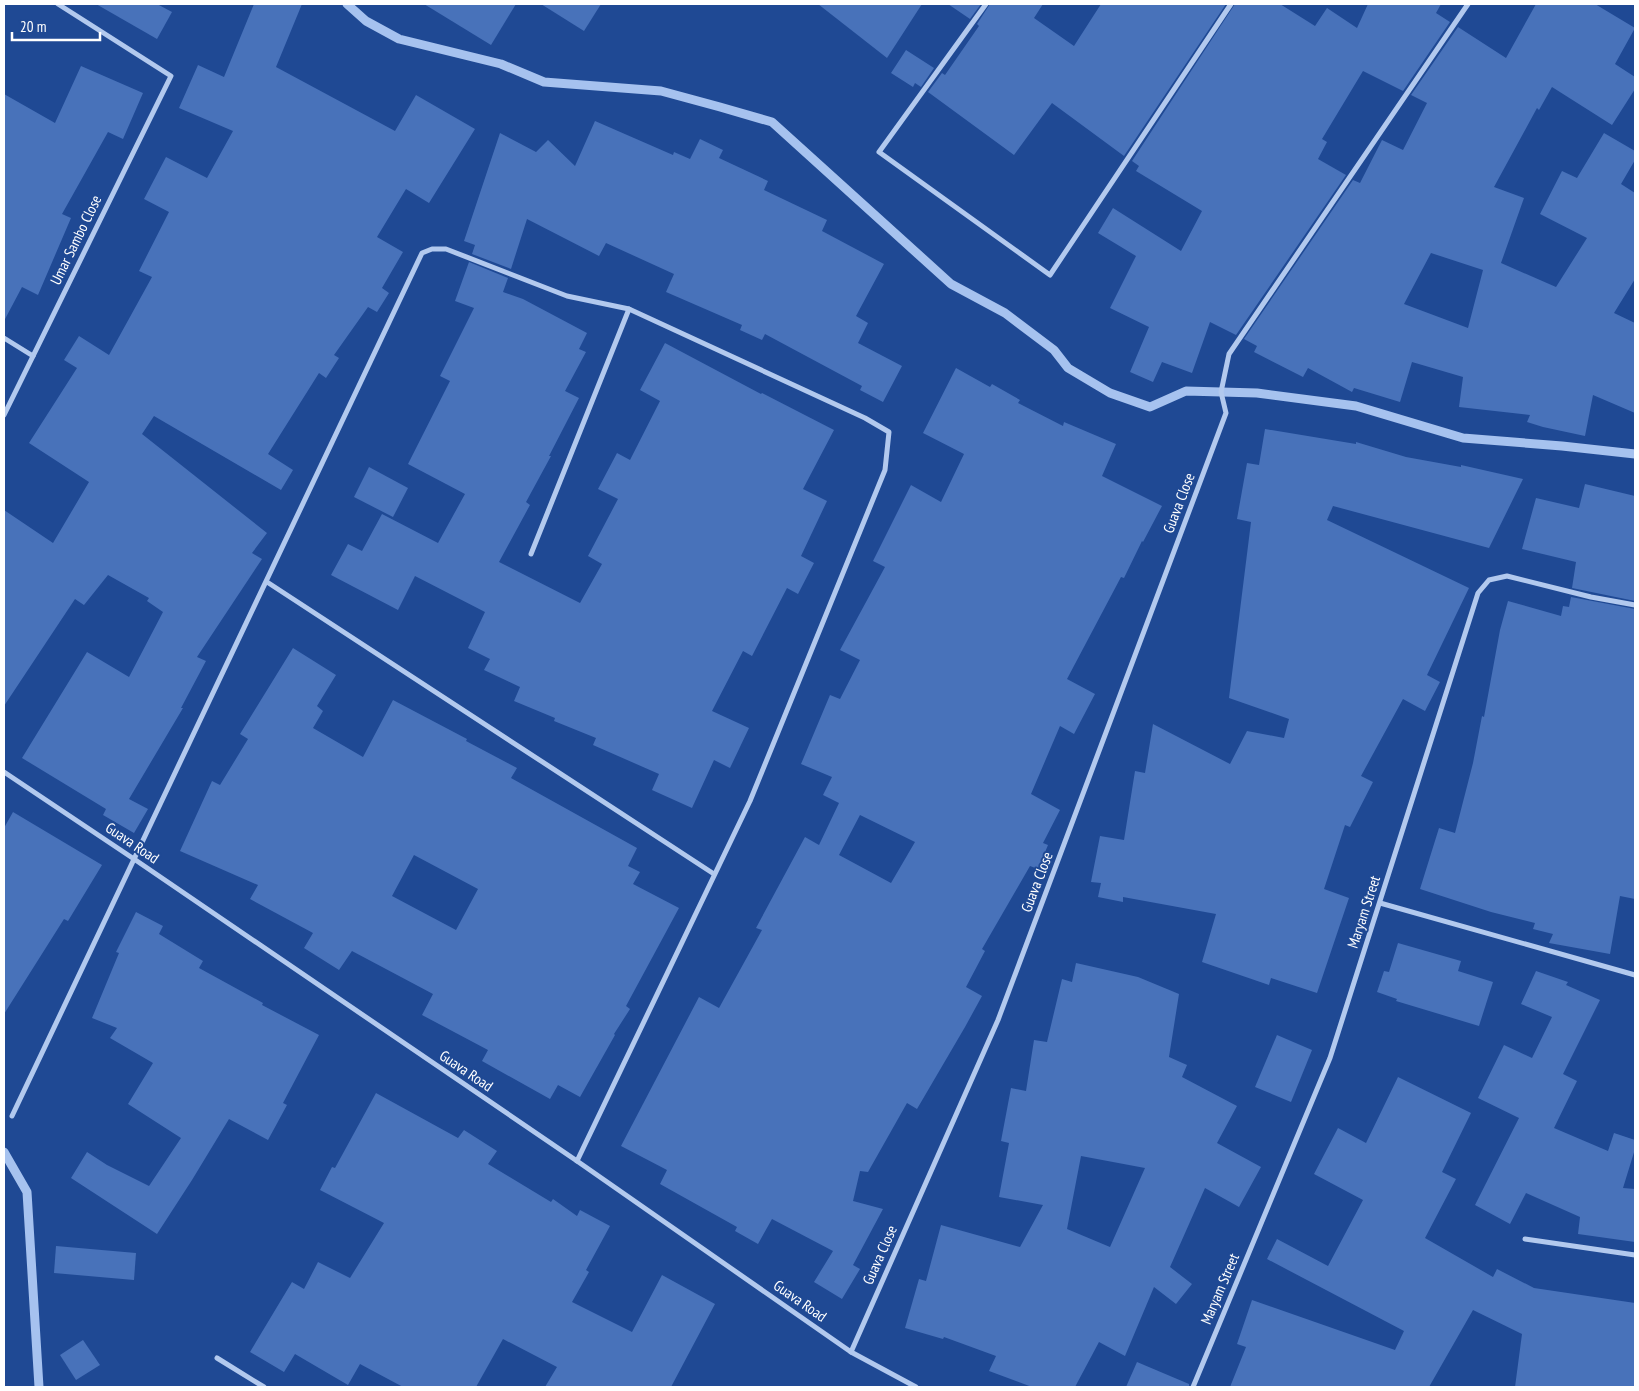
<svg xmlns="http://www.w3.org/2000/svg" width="1639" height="1391" font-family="'PT Sans Narrow',sans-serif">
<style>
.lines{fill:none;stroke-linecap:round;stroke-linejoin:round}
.stream{stroke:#a6c2ef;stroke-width:9}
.building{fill:#4872ba;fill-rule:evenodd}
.minor{stroke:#b2c9ee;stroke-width:5}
.labels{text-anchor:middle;stroke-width:4;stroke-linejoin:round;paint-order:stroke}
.street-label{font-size:15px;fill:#fff;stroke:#1f4994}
</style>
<rect width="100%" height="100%" fill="#1f4994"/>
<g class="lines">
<g class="stream">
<path d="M 347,4 L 366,21 L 399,39 L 501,64 L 544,82 L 661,91 L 720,107 L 772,122 L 951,284 L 1005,313 L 1054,350 L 1068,368 L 1110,393 L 1150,407 L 1186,391 L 1257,393 L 1356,406 L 1463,438 L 1562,446 L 1635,454"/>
<path d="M 4,1152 L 27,1192 L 39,1387"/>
</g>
</g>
<g class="building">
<path d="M 96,4 L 157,4 L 172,12 L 157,39 Z"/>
<path d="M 254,4 L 302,4 L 276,67 L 395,131 L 416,95 L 475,129 L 429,203 L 406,189 L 377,237 L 403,252 L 382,288 L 389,293 L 377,312 L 368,307 L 334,355 L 339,358 L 326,378 L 319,373 L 268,454 L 293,470 L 281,490 L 154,416 L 142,434 L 267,533 L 252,553 L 262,559 L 197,657 L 206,661 L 181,708 L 183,708 L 129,799 L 148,809 L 134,833 L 103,815 L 106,809 L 22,758 L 87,652 L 129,677 L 163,612 L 147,601 L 149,598 L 108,575 L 84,605 L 75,599 L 4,706 L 4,510 L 53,543 L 89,482 L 29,443 L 77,368 L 64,360 L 79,336 L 109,355 L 152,277 L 139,271 L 169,212 L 144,199 L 166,157 L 207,178 L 233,131 L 179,108 L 198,65 L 224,77 Z"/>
<path d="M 424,4 L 516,4 L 491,45 Z"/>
<path d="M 541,4 L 601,4 L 584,31 Z"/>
<path d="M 818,4 L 922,4 L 887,58 Z"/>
<path d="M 948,4 L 981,4 L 970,19 Z"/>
<path d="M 990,4 L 1043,4 L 1034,18 L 1074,46 L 1101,4 L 1226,4 L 1124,156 L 1052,103 L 1014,155 L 928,92 L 942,73 L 945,75 L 979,26 L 977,24 Z"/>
<path d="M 1235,4 L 1280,4 L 1315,26 L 1327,8 L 1357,28 L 1368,4 L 1441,4 L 1436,13 L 1450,22 L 1403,91 L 1363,71 L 1322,139 L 1327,142 L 1318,159 L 1346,175 L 1236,335 L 1210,322 L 1192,373 L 1162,362 L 1153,382 L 1130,372 L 1149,327 L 1110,308 L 1136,256 L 1098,233 L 1113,208 L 1181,251 L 1202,211 L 1136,171 L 1139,166 L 1132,161 Z"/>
<path d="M 1536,4 L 1595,4 L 1635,28 L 1615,64 L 1635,77 L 1635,89 L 1612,125 L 1552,87 L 1539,110 L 1537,108 L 1494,187 L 1524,198 L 1501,263 L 1556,287 L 1587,238 L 1540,214 L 1562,171 L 1577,178 L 1604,133 L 1635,151 L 1635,160 L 1621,184 L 1635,193 L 1635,279 L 1614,313 L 1635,323 L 1635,413 L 1593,395 L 1585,436 L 1543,427 L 1527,422 L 1530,415 L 1459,407 L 1463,377 L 1412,362 L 1400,402 L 1354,388 L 1352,392 L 1308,368 L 1303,377 L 1254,352 L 1257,346 L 1244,339 L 1353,180 L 1360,183 L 1382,140 L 1403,150 L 1427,103 L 1411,95 L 1458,27 L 1506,58 ZM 1431,253 L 1483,270 L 1468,328 L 1404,304 Z"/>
<path d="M 906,50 L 934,68 L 921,87 L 915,83 L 913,87 L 891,73 Z"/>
<path d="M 81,66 L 143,93 L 123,139 L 108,132 L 62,214 L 71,218 L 38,295 L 22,287 L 4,321 L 4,94 L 55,123 Z"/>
<path d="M 595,121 L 673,155 L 674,152 L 690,159 L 700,139 L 723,150 L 719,158 L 768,181 L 764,190 L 827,220 L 822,231 L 884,264 L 856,316 L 868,323 L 858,343 L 902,366 L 883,402 L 860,390 L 862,386 L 765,334 L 762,340 L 740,330 L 742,325 L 666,292 L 674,274 L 606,243 L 599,256 L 527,219 L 511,269 L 472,254 L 475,245 L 464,241 L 500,133 L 536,152 L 548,140 L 575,166 Z"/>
<path d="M 469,262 L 508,278 L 503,292 L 523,299 L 587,333 L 579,349 L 586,352 L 565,391 L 579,398 L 549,456 L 551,456 L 526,502 L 530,505 L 499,562 L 580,603 L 602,564 L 588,556 L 618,499 L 598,489 L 617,453 L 630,460 L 660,401 L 640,390 L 665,343 L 761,394 L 762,393 L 834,430 L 803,489 L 827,501 L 801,556 L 814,563 L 798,594 L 787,588 L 752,656 L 743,651 L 712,711 L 749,728 L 730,768 L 714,760 L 692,808 L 652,790 L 659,774 L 593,745 L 596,738 L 554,721 L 555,718 L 514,701 L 520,687 L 484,670 L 490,659 L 468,648 L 485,612 L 415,576 L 398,610 L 331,575 L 348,544 L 362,551 L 382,514 L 438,543 L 465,494 L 408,464 L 450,381 L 440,376 L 474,308 L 455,301 Z"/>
<path d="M 956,368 L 990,387 L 992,384 L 1020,400 L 1018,403 L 1063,426 L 1064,422 L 1116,444 L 1102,476 L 1162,506 L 1143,542 L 1142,541 L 1124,578 L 1121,577 L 1067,679 L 1095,694 L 1074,734 L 1060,726 L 1031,794 L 1060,810 L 1043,843 L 1048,845 L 1038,869 L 1030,866 L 982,949 L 985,951 L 966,987 L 982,996 L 965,1027 L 917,1109 L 907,1103 L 868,1172 L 860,1171 L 853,1201 L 883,1209 L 853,1265 L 860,1269 L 842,1299 L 814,1282 L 833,1251 L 772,1219 L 758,1244 L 735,1231 L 737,1227 L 660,1184 L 667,1170 L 621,1146 L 699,997 L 719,1008 L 762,930 L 756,928 L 805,837 L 819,845 L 839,803 L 823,795 L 832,777 L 801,764 L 830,695 L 840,699 L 860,660 L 840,650 L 885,567 L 873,561 L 911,485 L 941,502 L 964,454 L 923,433 ZM 860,815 L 915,842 L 891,883 L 839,855 Z"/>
<path d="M 1265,429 L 1356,444 L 1356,442 L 1406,457 L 1461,467 L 1461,465 L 1523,479 L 1489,548 L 1333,506 L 1327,520 L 1469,588 L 1427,675 L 1440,682 L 1425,711 L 1403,699 L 1361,776 L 1373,782 L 1350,827 L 1345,825 L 1324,889 L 1349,898 L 1317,993 L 1271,978 L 1269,985 L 1202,962 L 1216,914 L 1123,897 L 1123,902 L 1098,897 L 1101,883 L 1091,882 L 1100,836 L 1124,840 L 1135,771 L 1145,773 L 1153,724 L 1230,764 L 1247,731 L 1284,738 L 1289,719 L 1229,698 L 1251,522 L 1237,519 L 1247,463 L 1259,465 Z"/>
<path d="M 369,467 L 408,488 L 393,517 L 354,497 Z"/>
<path d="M 1585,484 L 1635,496 L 1635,601 L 1572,588 L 1576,562 L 1522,549 L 1536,498 L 1579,508 Z"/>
<path d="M 1571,597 L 1635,609 L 1635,899 L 1620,896 L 1610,954 L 1549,943 L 1553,934 L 1533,929 L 1535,923 L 1491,912 L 1420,889 L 1439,828 L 1455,833 L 1473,763 L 1482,716 L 1484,717 L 1500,630 L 1508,601 L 1561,616 L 1563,606 L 1569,607 Z"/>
<path d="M 293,648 L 336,675 L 317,706 L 323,711 L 313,728 L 363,757 L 393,700 L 467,739 L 466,741 L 517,768 L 511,778 L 637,848 L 628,866 L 640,872 L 633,884 L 679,908 L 626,1006 L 630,1009 L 614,1034 L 615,1035 L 580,1097 L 558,1085 L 550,1099 L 482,1061 L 488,1050 L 422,1015 L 433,994 L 352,951 L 339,970 L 304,948 L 313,933 L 250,899 L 258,885 L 180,851 L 212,781 L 220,785 L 248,739 L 240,734 ZM 414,855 L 478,889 L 456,930 L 392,896 Z"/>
<path d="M 13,812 L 102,865 L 68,921 L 64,919 L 4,1014 L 4,828 Z"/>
<path d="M 136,912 L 163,926 L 159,934 L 203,961 L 199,968 L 263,1003 L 262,1005 L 319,1035 L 283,1103 L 287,1105 L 268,1140 L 229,1119 L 192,1180 L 157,1234 L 71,1178 L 87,1152 L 107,1165 L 149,1186 L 181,1138 L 128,1104 L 153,1063 L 110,1038 L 117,1028 L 92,1018 L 119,953 L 116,952 Z"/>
<path d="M 1398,943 L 1461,961 L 1458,971 L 1493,982 L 1479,1026 L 1396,1001 L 1397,999 L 1377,992 L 1384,971 L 1389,972 Z"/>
<path d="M 1076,963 L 1138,977 L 1179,994 L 1169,1057 L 1187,1065 L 1182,1077 L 1237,1106 L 1217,1143 L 1261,1167 L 1239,1207 L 1205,1188 L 1170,1267 L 1192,1284 L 1176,1304 L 1154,1287 L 1125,1356 L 1099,1342 L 1075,1387 L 1032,1387 L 989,1371 L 996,1356 L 944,1337 L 943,1339 L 905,1328 L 919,1279 L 926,1281 L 941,1225 L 1020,1247 L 1043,1205 L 999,1197 L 1009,1143 L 1001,1141 L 1011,1088 L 1026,1091 L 1034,1040 L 1047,1042 L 1062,979 L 1072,982 ZM 1081,1156 L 1145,1168 L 1110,1247 L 1067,1229 Z"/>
<path d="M 1536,971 L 1568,982 L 1566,985 L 1600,1000 L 1563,1074 L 1577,1081 L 1554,1128 L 1608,1151 L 1614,1133 L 1635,1140 L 1635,1149 L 1623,1188 L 1635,1189 L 1635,1242 L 1578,1234 L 1580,1217 L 1526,1193 L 1510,1224 L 1475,1205 L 1519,1118 L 1478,1098 L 1504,1045 L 1532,1058 L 1552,1017 L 1521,1004 Z"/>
<path d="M 1277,1035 L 1312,1050 L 1291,1102 L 1255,1087 Z"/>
<path d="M 1398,1077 L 1471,1113 L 1442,1172 L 1456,1179 L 1425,1238 L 1493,1277 L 1497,1269 L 1534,1288 L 1635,1303 L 1635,1387 L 1515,1387 L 1522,1334 L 1473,1310 L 1429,1387 L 1230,1387 L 1246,1347 L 1237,1344 L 1252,1300 L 1395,1350 L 1404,1331 L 1267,1259 L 1277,1239 L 1328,1266 L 1363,1200 L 1314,1174 L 1338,1128 L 1366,1143 Z"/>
<path d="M 376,1093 L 458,1138 L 464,1130 L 497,1151 L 488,1164 L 551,1202 L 553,1199 L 577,1216 L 580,1210 L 610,1226 L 586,1270 L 589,1272 L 572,1302 L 632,1332 L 662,1275 L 715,1304 L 671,1387 L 545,1387 L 557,1367 L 503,1339 L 476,1387 L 403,1387 L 360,1364 L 348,1385 L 295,1354 L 284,1372 L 250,1352 L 292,1282 L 304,1289 L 318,1262 L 350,1278 L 384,1223 L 320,1190 L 332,1167 L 335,1168 Z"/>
<path d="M 56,1246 L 136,1253 L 134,1280 L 54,1273 Z"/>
<path d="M 83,1340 L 100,1365 L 76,1380 L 60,1355 Z"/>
<path d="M 1137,1362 L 1189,1384 L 1189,1387 L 1126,1387 Z"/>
</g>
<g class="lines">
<g class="minor">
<path d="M 986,4 L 879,152 L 1050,275 L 1231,4"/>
<path d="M 4,338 L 33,356"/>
<path d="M 4,415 L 171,76 L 58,4"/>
<path d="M 531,554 L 629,309"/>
<path d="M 267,582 L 714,874"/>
<path d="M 4,772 L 134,859 L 577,1161 L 851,1352 L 916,1387"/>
<path d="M 1380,903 L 1635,975"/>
<path d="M 12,1116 L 422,253 L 432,249 L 446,249 L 567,296 L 629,309 L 865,418 L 889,432 L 885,470 L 750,801 L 577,1161"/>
<path d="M 1525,1239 L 1635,1255"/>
<path d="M 851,1352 L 998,1020 L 1226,413 L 1221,392 L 1229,354 L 1468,4"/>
<path d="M 217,1358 L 264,1387"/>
<path d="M 1193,1387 L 1330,1058 L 1478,593 L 1489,580 L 1507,576 L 1591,597 L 1635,605"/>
</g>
</g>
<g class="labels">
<g class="street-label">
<text transform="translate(76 240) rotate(-64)" y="5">Umar Sambo Close</text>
<text transform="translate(1179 503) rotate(-69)" y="5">Guava Close</text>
<text transform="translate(132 843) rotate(34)" y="5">Guava Road</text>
<text transform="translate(1037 882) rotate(-69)" y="5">Guava Close</text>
<text transform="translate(1364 912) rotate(-72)" y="5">Maryam Street</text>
<text transform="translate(466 1071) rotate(34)" y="5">Guava Road</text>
<text transform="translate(880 1255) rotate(-66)" y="5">Guava Close</text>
<text transform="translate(1220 1289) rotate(-67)" y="5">Maryam Street</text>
<text transform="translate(800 1301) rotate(35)" y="5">Guava Road</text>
</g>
</g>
<rect width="1639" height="1391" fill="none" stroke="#ffffff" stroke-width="10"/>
<path d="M12 32v8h88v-8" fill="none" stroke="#ffffff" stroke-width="2.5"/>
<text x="20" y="32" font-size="15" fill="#ffffff" stroke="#1f4994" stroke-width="4" paint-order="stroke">20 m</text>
</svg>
